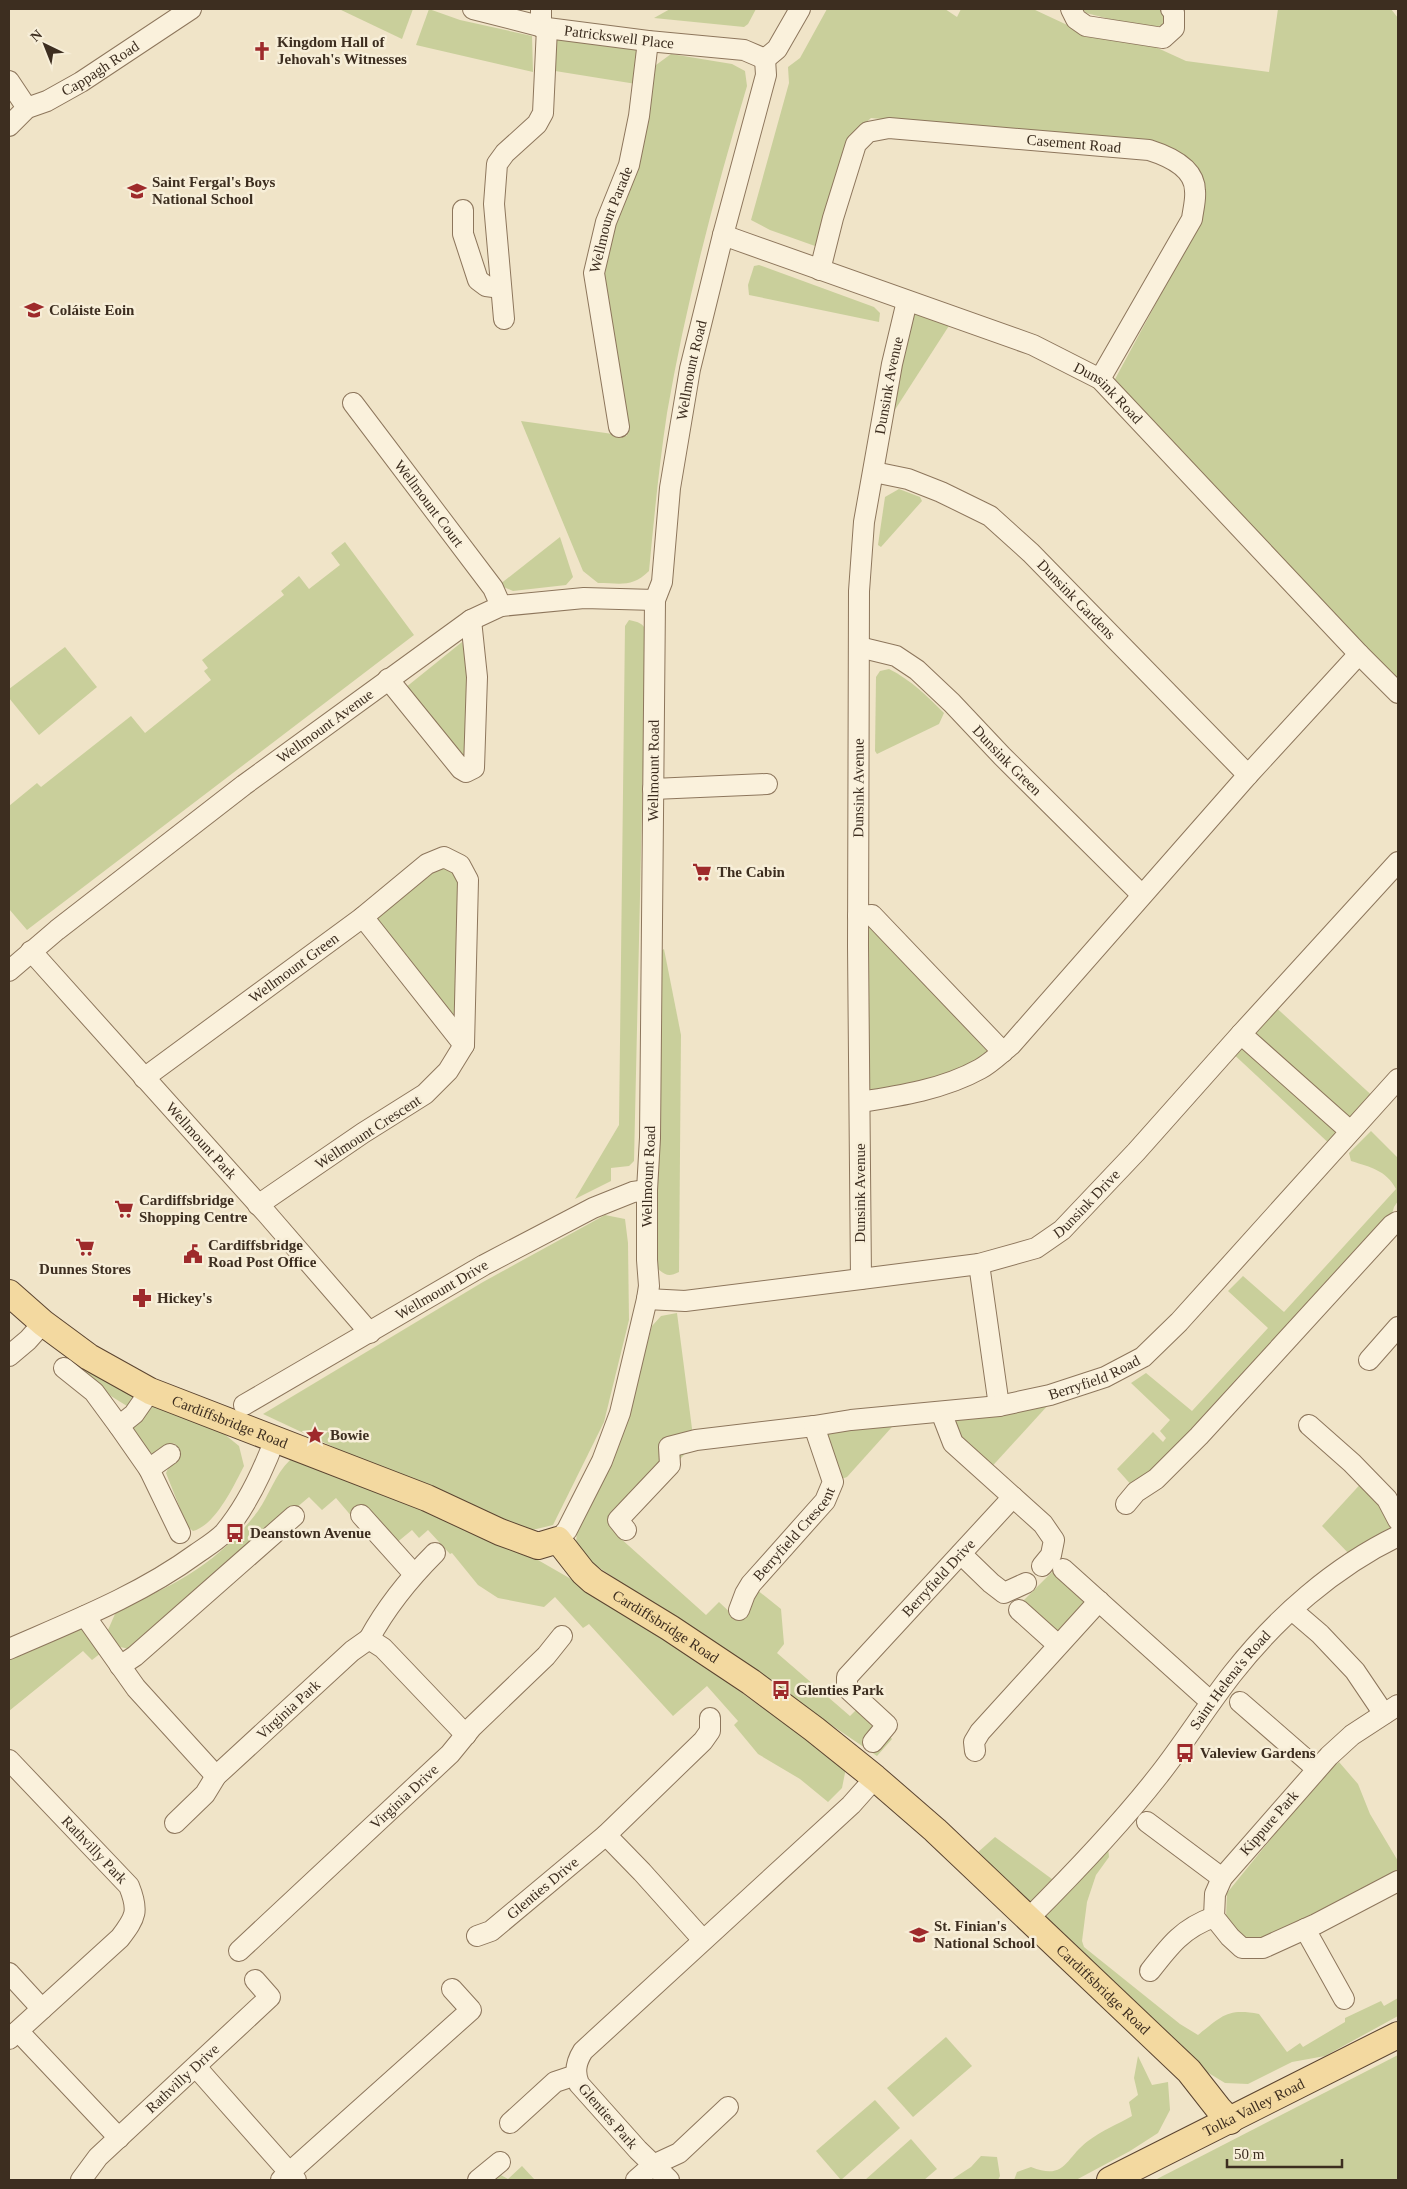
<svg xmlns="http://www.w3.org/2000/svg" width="1407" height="2189" font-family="'Times New Roman',serif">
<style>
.green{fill:#c9cf9b}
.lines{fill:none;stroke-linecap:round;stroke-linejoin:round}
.minor-casing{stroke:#8d765c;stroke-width:22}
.major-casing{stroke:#5b4430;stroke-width:28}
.minor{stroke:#faf1dc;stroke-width:20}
.major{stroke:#f3d9a0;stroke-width:26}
.labels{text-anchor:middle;stroke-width:5;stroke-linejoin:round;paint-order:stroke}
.street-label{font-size:15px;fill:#3d2e20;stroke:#f7eed8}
.poi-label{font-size:15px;font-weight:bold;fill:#3d2e20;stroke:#f7eed8;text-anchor:start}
</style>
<rect width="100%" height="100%" fill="#f0e4c8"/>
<g class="green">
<path d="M 339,9 L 413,9 L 402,39 Z"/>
<path d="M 429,9 L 460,20 L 532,36 L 533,72 L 416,45 Z"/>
<path d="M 670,9 L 756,9 L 748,24 L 744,27 L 654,18 Z"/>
<path d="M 827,9 L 945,9 L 957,17 L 961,9 L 1033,9 L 1093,37 L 1151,45 L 1186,61 L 1269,72 L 1278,9 L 1391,9 L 1398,18 L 1398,678 L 1383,666 L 1114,381 L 1200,222 L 1202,193 L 1149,145 L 871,118 L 847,139 L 815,246 L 770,230 L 751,220 L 789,83 L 788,67 L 800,58 Z"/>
<path d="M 1083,9 L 1162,9 L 1166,17 L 1162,25 L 1149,29 L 1086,13 Z"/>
<path d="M 547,28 L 648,41 L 636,84 L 549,70 Z"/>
<path d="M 671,54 L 732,64 L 745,71 L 747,86 C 715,193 686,303 667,413 C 659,466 654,519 649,571 C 632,588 620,583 598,583 L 583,571 L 521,421 L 627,436 L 615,338 L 604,281 L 611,227 L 656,65 Z"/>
<path d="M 759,265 L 874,307 L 880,313 L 879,322 L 749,295 L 748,285 L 754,266 Z"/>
<path d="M 907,302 L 954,318 L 880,433 Z"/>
<path d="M 899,489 L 920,497 L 922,501 L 881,547 L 878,545 L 885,497 Z"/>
<path d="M 560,537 L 573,577 L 566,585 L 513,591 L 499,585 Z"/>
<path d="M 345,542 L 414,635 L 27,930 L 9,909 L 9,806 L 37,783 L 41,787 L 131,716 L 145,733 L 211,680 L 204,671 L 208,668 L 202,660 L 284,595 L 281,591 L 299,576 L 309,589 L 340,565 L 331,553 Z"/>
<path d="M 629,620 C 638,622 644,623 646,632 L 634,1161 L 629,1166 L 611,1168 L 611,1181 L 575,1199 L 619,1125 L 625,626 Z"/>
<path d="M 462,642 L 470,673 L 467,762 L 405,688 Z"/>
<path d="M 65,647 L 97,687 L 39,735 L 9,698 L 9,689 Z"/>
<path d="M 889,669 C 911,680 927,696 944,713 L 939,724 L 877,754 L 875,751 L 876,677 L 880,671 Z"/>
<path d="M 443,868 L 456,869 L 464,883 L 460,1020 L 451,1021 L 374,923 C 391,901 418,878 443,868 Z"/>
<path d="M 860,904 L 1002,1051 L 980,1069 L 861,1101 Z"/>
<path d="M 664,949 L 681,1035 L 679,1272 C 669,1277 666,1276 657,1268 L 661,951 Z"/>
<path d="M 1270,1002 L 1378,1101 L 1350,1130 L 1242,1034 Z"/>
<path d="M 1241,1034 L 1349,1131 L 1334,1148 L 1228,1049 Z"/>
<path d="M 1371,1131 L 1398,1158 L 1398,1201 L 1394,1207 L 1391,1218 L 1188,1440 L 1134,1488 L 1117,1469 L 1153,1432 L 1163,1442 L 1166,1438 L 1160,1431 L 1170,1420 L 1131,1383 L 1146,1373 L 1192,1411 L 1268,1328 L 1228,1291 L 1243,1276 L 1284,1312 L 1396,1189 C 1386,1170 1370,1167 1351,1161 L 1349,1153 Z"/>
<path d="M 605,1215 L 625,1219 L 628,1243 L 629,1320 L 604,1422 L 553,1525 L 528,1531 L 357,1458 L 263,1414 L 483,1282 Z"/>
<path d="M 677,1313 L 694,1444 L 620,1524 L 625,1530 L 619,1537 L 706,1615 L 719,1602 L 736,1618 L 751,1585 L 781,1609 L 784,1644 L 777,1653 L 850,1716 L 863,1703 L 892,1739 L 877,1756 L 585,1558 L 576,1544 L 577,1530 L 635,1389 L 652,1326 L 661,1316 Z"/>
<path d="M 81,1358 L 138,1391 L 134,1403 L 127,1406 L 72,1372 Z"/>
<path d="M 1060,1392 L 986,1473 L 941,1413 Z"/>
<path d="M 156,1401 L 223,1433 L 239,1446 L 244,1466 C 234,1485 216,1525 193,1531 L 187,1526 L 166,1473 L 171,1462 L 181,1454 L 174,1443 L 152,1454 L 133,1432 L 136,1417 Z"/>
<path d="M 900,1418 L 847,1477 L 833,1482 L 817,1428 Z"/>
<path d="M 290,1460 L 320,1462 L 531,1556 L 637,1617 L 846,1768 L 842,1788 L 828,1802 L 800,1779 L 758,1754 L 734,1725 L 738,1721 L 707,1686 L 673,1716 L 589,1624 L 583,1628 L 555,1597 L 544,1607 L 498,1598 L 478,1585 L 452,1553 L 450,1554 L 428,1530 L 419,1538 L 412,1530 L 395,1544 L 353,1518 L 336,1498 L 322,1510 L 309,1497 L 130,1649 L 115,1646 L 108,1630 L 118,1607 C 174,1589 222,1559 258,1511 C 270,1494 274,1476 290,1460 Z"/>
<path d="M 1366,1478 L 1398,1536 L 1355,1560 L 1322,1526 Z"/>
<path d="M 1059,1565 L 1097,1601 L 1058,1645 L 1017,1607 Z"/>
<path d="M 85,1617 L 106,1649 L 92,1660 L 83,1651 L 9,1711 L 9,1649 Z"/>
<path d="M 1339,1762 L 1358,1784 L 1370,1814 L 1398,1861 L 1398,1870 L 1262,1940 L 1246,1940 L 1226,1917 L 1227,1893 L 1321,1777 Z"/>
<path d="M 995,1837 L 1060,1885 L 1037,1909 L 968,1861 Z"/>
<path d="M 1107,1838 L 1109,1857 L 1096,1875 L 1087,1902 L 1082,1941 L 1084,1947 L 1180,2024 L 1198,2035 C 1222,2016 1227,2008 1259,2014 L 1287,2052 L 1300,2043 L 1303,2047 L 1345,2022 L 1345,2018 L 1381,2001 L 1384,2006 L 1398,1998 L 1398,2016 L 1325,2056 L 1292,2062 L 1248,2084 L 1225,2083 L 1197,2066 L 1107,1990 L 1039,1909 Z"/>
<path d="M 946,2037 L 972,2066 L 913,2117 L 887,2088 Z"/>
<path d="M 1398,2055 L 1398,2180 L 1155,2180 Z"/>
<path d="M 1138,2056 L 1152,2085 L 1168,2082 L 1170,2110 L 1158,2133 L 1130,2151 L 1076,2180 L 1014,2180 L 1017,2172 L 1031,2167 C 1066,2181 1065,2158 1088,2141 C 1101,2131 1118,2124 1132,2116 L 1129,2102 L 1138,2095 L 1134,2078 Z"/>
<path d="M 875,2100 L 900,2128 L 841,2180 L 816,2151 Z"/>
<path d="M 911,2139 L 937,2169 L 924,2180 L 865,2180 Z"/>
<path d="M 981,2156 L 997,2157 L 1000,2176 L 998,2180 L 951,2180 L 971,2167 Z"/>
<path d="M 522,2166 L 535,2180 L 488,2180 L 499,2174 L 508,2179 Z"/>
</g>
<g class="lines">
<g class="minor-casing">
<g id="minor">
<path id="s1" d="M 473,9 L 547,28 L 648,41 L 744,50 L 765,59"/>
<path d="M 1071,9 L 1076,19 L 1086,26 L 1163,38 L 1174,28 L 1174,12 L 1171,9"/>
<path d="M 541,27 L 541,9"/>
<path d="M 765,59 L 777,49 L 800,9"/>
<path d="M 9,81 L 27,108"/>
<path id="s2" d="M 9,126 L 27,108 L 47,101 L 81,82 L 191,9"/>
<path d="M 463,210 L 463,234 L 478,280 L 486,286 L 501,288"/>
<path id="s3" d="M 723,235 L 1033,345 L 1100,379 L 1359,654 L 1398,693"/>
<path id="s4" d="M 820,270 L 833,218 L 856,144 L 868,132 L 889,128 L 1149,150 C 1168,156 1195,168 1195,191 C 1196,200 1193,210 1192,219 L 1100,379"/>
<path d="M 504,319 L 494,204 L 497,164 L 505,153 L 537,124 L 543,113 L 547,28"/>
<path id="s5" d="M 353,403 L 493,588 L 501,606"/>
<path id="s6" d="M 619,427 L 594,273 L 606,222 L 629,165 L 639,116 L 648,41"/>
<path id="s7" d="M 874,472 L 908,479 L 941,492 L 990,516 L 1031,553 L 1248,775"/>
<path id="s8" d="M 859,647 L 896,656 L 917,670 L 952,703 L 1002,756 L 1142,895"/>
<path d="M 388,679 L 461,769 L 466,772 L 474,768 L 477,677 L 471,620"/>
<path d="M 653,789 L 767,784"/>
<path d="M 858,916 L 872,915 L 1003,1052"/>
<path d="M 363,917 L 464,1045"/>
<path id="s9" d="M 31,951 L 267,1214 L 370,1333"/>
<path id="s10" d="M 9,971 L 57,930 L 244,785 L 471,620 L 501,606 L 584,598 L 655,600"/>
<path d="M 1241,1034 L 1350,1131"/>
<path id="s11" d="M 144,1078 L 363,917 L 427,864 L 444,857 L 460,865 L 468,880 L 464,1045 L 448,1071 L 425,1094 L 363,1133 L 258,1205"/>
<path d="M 860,1102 C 900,1096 944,1089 980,1069 C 991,1063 1001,1053 1011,1045 L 1248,775 L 1359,654"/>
<path d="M 979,1264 L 999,1406"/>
<path id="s12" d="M 861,1279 L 858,946 L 859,591 L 864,522 L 892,364 L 907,301"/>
<path id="s13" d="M 647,1299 L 685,1301 L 861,1279 L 979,1264 L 1036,1248 L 1062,1230 L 1136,1152 L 1241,1034 L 1398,862"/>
<path d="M 9,1356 L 28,1340 L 43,1323"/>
<path d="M 1369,1360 L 1398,1327"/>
<path d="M 64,1368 L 94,1392 L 119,1426 L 149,1469 L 180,1533"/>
<path id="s14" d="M 244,1405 L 484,1265 L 593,1208 L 633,1192 L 647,1190"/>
<path d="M 1309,1425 L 1352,1463 L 1387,1499 L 1398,1520"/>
<path d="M 119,1426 L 134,1414 L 150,1391"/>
<path d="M 149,1469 L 170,1454"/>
<path d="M 1013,1497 L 1043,1524 L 1054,1540 L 1051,1555 L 1042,1566"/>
<path d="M 1126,1504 L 1136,1492 L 1156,1479 L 1199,1436 L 1392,1225 L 1397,1222"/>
<path d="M 361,1515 L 414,1574"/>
<path id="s15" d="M 626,1530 L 618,1520 L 670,1465 L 669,1447 L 696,1440 L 814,1426 L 851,1420 L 999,1406 L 1050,1395 L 1105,1377 L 1143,1357 L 1179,1322 L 1398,1079"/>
<path id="s16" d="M 558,1540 L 567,1530 L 602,1461 L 620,1413 L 647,1299 L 649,1286 L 647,1260 L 647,1190 L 650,1138 L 655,600 L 662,582 L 670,488 L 690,369 L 723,235 L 766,75 L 765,59"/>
<path d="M 961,1554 L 991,1583 L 1004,1593 L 1026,1583"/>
<path d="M 1063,1569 L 1211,1702"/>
<path id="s17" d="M 739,1610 L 745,1594 L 751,1584 L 825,1501 L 833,1482 L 814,1426"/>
<path d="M 1019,1610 L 1058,1645"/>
<path d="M 1292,1610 L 1320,1634 L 1355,1671 L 1384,1714"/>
<path d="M 85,1616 L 136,1688 L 216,1776"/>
<path d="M 369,1639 C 387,1606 409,1579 435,1553"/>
<path d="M 9,1649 C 73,1621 140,1595 196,1554 C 206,1547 216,1541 224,1533 C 246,1507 263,1471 275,1439"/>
<path d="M 120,1666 L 135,1656 L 294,1516"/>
<path d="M 1240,1702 L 1317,1769"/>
<path d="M 1398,1705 L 1352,1735 L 1329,1756 L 1222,1878 L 1215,1894 L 1214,1917 L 1230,1937 L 1242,1948 L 1263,1948 L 1316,1924 L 1398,1881"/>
<path id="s18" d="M 873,1742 L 887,1725 L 849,1690 L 847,1685 L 847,1677 L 1013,1497 L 953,1443 L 941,1412"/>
<path d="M 975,1751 L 974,1742 L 980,1732 L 1099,1601"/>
<path id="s19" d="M 9,1760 L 129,1886 C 139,1911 136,1917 120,1938 L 9,2039"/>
<path d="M 1147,1822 L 1222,1878"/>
<path id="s20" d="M 175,1823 L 205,1794 L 216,1776 L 352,1651 L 369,1639 L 383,1648 L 466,1735"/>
<path d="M 606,1835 L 642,1872 L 703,1940"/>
<path id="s21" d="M 1029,1918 C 1074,1873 1120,1825 1159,1775 C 1185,1742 1207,1706 1233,1673 C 1277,1617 1334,1567 1398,1536"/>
<path d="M 1305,1929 L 1344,1999"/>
<path id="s22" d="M 477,1936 L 491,1931 L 606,1835 L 703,1741 L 710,1731 L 710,1718"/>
<path id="s23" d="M 239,1951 L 450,1754 L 472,1727 L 546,1656 L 562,1636"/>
<path d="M 1150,1971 C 1170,1945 1183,1928 1214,1917"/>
<path d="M 9,1973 L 42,2009"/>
<path d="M 18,2031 L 119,2138"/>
<path d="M 196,2067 L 296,2180"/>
<path d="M 510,2123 L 555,2082 L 576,2075"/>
<path id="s24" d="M 81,2180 L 98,2157 L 270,1997 L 255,1980"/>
<path d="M 281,2180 L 471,2010 L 452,1989"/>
<path d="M 478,2180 L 500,2162"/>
<path d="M 636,2180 L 653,2165 L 679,2153 L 728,2107"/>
<path d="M 669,2180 L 638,2150 L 579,2084 C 574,2072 576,2062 583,2051 L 851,1805 L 875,1778"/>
</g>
</g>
<g class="major-casing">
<g id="major">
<path id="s25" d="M 9,1293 L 43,1323 L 89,1357 L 150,1391 L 427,1498 L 500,1532 L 538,1546 L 558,1540 L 583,1572 L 593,1581 L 670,1628 L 751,1682 L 814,1729 L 875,1778 L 935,1830 L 1189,2071 L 1218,2108 L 1230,2121"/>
<path id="s26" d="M 1110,2180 L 1398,2035"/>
</g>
</g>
<use href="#minor" class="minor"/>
<use href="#major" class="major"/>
</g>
<defs>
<g id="church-bare" transform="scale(1.5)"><path d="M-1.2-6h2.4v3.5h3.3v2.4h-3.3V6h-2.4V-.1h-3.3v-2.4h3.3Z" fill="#9e2a2b" stroke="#f7eed8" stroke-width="2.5" paint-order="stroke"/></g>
<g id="school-bare" transform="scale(1.5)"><path d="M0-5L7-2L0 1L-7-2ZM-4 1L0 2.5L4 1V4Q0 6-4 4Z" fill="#9e2a2b" stroke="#f7eed8" stroke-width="2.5" paint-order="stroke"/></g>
<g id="supermarket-bare" transform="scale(1.5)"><path d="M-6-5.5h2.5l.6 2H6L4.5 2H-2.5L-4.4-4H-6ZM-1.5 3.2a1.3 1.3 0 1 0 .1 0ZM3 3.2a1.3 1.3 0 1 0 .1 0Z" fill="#9e2a2b" stroke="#f7eed8" stroke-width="2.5" paint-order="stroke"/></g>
<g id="civic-bare" transform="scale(1.5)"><path d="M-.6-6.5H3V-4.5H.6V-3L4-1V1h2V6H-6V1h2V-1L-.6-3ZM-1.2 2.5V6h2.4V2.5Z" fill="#9e2a2b" stroke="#f7eed8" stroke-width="2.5" paint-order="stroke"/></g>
<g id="pharmacy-bare" transform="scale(1.5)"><path d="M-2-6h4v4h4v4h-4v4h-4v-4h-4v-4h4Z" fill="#9e2a2b" stroke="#f7eed8" stroke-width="2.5" paint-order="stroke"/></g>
<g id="sight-bare" transform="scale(1.5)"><path d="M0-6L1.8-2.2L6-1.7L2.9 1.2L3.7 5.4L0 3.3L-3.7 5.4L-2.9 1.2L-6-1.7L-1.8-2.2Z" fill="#9e2a2b" stroke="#f7eed8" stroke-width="2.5" paint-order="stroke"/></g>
<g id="bus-bare" transform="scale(1.5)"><path d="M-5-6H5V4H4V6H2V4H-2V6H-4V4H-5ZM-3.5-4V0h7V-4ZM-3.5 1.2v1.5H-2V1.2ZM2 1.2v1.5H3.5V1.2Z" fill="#9e2a2b" stroke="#f7eed8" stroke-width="2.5" paint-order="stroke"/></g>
</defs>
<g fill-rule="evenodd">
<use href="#church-bare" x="262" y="51"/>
<use href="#school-bare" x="137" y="191"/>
<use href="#school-bare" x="34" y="310"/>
<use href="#supermarket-bare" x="702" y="872"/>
<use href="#supermarket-bare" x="124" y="1209"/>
<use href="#supermarket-bare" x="85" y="1247"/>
<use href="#civic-bare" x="193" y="1254"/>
<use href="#pharmacy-bare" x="142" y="1298"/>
<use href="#sight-bare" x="315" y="1435"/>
<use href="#bus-bare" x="235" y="1533"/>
<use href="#bus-bare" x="781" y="1690"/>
<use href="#bus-bare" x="1185" y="1753"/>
<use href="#school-bare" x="919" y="1935"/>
</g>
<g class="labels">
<g class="street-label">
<text dy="5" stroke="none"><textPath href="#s1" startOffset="149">Patrickswell Place</textPath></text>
<text dy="5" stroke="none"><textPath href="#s2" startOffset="109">Cappagh Road</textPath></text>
<text dy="5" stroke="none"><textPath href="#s4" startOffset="355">Casement Road</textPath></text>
<text dy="5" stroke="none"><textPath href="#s6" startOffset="212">Wellmount Parade</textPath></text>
<text dy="5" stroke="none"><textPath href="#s16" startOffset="1192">Wellmount Road</textPath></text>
<text dy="5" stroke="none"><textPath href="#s12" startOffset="896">Dunsink Avenue</textPath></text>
<text dy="5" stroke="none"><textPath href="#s3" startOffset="419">Dunsink Road</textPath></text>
<text dy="5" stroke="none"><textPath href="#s5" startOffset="126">Wellmount Court</textPath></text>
<text dy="5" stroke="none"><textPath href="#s7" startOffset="245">Dunsink Gardens</textPath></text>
<text dy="5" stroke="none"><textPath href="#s10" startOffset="400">Wellmount Avenue</textPath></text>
<text dy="5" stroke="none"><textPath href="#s8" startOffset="191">Dunsink Green</textPath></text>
<text dy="5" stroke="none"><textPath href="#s16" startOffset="788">Wellmount Road</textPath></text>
<text dy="5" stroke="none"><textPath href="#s12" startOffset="491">Dunsink Avenue</textPath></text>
<text dy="5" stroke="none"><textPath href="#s11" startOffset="186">Wellmount Green</textPath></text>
<text transform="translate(368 1132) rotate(-33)" y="5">Wellmount Crescent</text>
<text dy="5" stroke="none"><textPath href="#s9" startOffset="255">Wellmount Park</textPath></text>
<text dy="5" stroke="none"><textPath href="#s16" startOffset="382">Wellmount Road</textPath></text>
<text transform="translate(860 1193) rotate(-90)" y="5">Dunsink Avenue</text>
<text dy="5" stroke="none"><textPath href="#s13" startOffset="461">Dunsink Drive</textPath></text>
<text dy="5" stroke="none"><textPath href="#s14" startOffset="229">Wellmount Drive</textPath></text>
<text dy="5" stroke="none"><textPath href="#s15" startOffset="539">Berryfield Road</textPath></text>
<text dy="5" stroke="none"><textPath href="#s25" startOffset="258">Cardiffsbridge Road</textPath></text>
<text dy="5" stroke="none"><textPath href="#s17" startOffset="95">Berryfield Crescent</textPath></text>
<text dy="5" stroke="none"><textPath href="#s18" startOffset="222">Berryfield Drive</textPath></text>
<text dy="5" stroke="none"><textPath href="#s25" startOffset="751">Cardiffsbridge Road</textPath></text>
<text dy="5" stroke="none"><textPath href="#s21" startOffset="312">Saint Helena's Road</textPath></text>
<text dy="5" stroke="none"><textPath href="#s20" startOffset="161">Virginia Park</textPath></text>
<text dy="5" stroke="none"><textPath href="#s23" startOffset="226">Virginia Drive</textPath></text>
<text transform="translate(1269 1823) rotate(-49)" y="5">Kippure Park</text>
<text dy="5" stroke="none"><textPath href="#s19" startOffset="124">Rathvilly Park</textPath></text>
<text dy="5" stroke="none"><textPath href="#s22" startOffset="82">Glenties Drive</textPath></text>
<text dy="5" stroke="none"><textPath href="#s25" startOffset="1321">Cardiffsbridge Road</textPath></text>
<text dy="5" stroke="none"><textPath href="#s24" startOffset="144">Rathvilly Drive</textPath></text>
<text dy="5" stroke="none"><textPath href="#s26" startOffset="161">Tolka Valley Road</textPath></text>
<text transform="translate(608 2116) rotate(49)" y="5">Glenties Park</text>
</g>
<g class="poi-label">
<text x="277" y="47">Kingdom Hall of<tspan x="277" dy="17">Jehovah's Witnesses</tspan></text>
<text x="152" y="187">Saint Fergal's Boys<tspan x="152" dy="17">National School</tspan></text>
<text x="49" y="315">Coláiste Eoin</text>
<text x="717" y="877">The Cabin</text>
<text x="139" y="1205">Cardiffsbridge<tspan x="139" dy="17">Shopping Centre</tspan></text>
<text x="208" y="1250">Cardiffsbridge<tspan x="208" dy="17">Road Post Office</tspan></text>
<text x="85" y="1274" text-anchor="middle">Dunnes Stores</text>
<text x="157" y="1303">Hickey's</text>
<text x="330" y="1440">Bowie</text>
<text x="250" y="1538">Deanstown Avenue</text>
<text x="796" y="1695">Glenties Park</text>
<text x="1200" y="1758">Valeview Gardens</text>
<text x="934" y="1931">St. Finian's<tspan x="934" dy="17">National School</tspan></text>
</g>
</g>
<rect width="1407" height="2189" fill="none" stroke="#3d2e20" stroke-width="20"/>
<g transform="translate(45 45) rotate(317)" stroke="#f7eed8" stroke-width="4" paint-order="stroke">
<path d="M0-4L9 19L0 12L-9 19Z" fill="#3d2e20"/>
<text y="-8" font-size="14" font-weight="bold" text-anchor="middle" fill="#3d2e20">N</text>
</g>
<path d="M1227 2159v8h115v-8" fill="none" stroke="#3d2e20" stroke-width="2.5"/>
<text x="1234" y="2159" font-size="15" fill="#3d2e20" stroke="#f7eed8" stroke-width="4" paint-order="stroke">50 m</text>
</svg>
